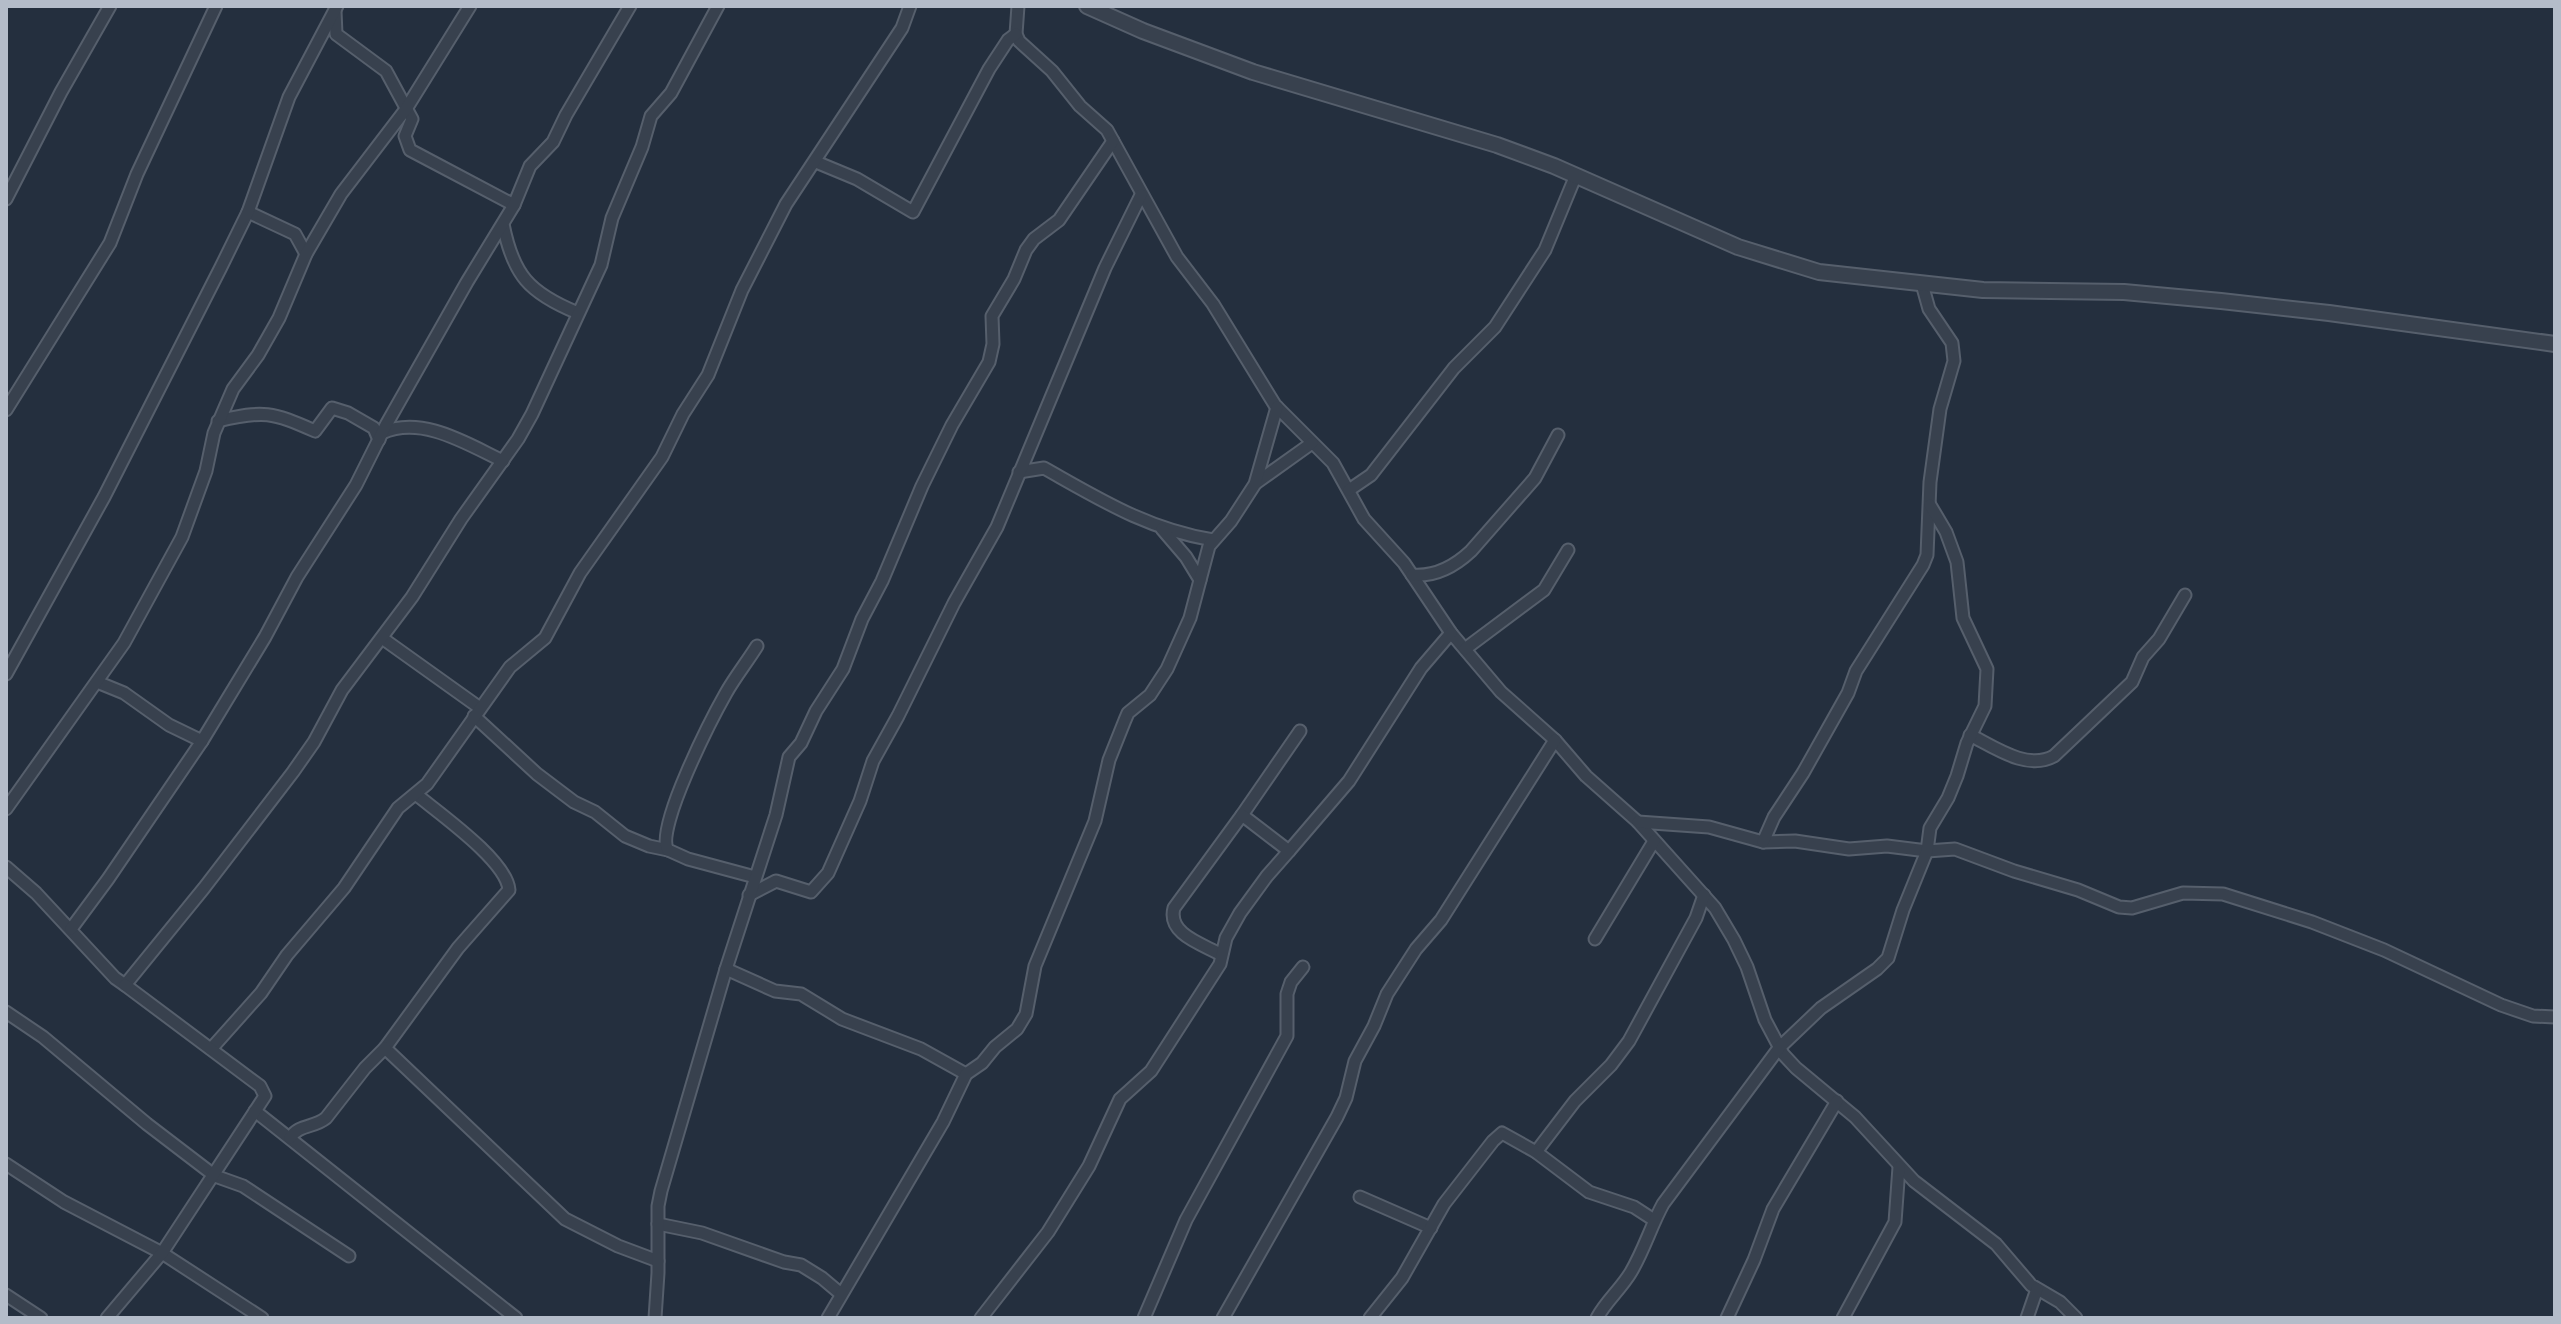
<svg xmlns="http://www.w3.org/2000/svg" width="2561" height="1324" font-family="Lato,sans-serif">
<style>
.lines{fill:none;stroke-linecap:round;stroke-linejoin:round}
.minor-casing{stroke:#565f6c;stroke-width:15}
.tertiary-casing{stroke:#565f6c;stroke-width:18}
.minor{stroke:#38414e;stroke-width:11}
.tertiary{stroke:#38414e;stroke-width:14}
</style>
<rect width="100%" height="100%" fill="#242f3e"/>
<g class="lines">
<g class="minor-casing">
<g id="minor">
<path d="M 1018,6 L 1016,34 L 1019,41 L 1052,71 L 1080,106 L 1107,130 L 1177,257 L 1213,304 L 1275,405 L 1333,463 L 1364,519 L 1404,563 L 1451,633 L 1501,692 L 1555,740 L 1586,776 L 1638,822 L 1715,908 L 1734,940 L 1747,967 L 1765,1020 L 1783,1054 L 1796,1068 L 1855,1117 L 1914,1181 L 1996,1244 L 2031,1285 L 2060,1302 L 2076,1318"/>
<path d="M 335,11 L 336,34 L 386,71 L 412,119 L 405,136 L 410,150 L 514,205"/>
<path d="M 816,162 L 857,179 L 913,212 L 989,69 L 1008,40 L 1016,34"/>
<path d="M 6,199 L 61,92 L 110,6"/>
<path d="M 248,212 L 295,234 L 306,254"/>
<path d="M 503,224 C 513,275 529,293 578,313"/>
<path d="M 6,410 L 110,243 L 137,174 L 216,6"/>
<path d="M 218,421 C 264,410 272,412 315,431 L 332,408 L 348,413 L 374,428 L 379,440"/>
<path d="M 382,433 C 422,415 467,444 503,461"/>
<path d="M 1019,472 L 1044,468 C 1101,500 1147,529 1213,540"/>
<path d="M 1256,483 L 1312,443"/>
<path d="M 1349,490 L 1371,475 L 1454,368 L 1495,327 L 1545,250 L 1576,175"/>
<path d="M 1162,529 L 1186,557 L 1200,580"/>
<path d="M 1412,575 C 1435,577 1455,566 1471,551 L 1535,478 L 1558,435"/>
<path d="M 382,638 L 480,708"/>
<path d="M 1465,649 L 1544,590 L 1568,550"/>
<path d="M 6,674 L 104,497 L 221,267 L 248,212 L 289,97 L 337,6"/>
<path d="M 97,682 L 124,693 L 169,725 L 202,741"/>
<path d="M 474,716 L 537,774 L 574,802 L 595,812 L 625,836 L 649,846 L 668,850"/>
<path d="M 1970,735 C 1994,747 2027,771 2054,756 L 2132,682 L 2143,657 L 2159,639 L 2185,595"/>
<path d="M 417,795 C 440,814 507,861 509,890 L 458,948 L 385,1048 L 565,1219 L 618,1246 L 658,1261"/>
<path d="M 6,809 L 124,643 L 182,537 L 206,471 L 214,433 L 233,389 L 258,355 L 279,318 L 306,254 L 341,194 L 406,109 L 470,6"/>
<path d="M 1638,822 L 1709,827 L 1763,842 L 1795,841 L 1849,849 L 1887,846 L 1927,851 L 1955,849 L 2014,871 L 2078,890 L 2119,907 L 2132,908 L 2183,893 L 2223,894 L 2312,922 L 2384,950 L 2501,1005 L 2533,1016 L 2555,1017"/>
<path d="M 1763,842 L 1774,817 L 1803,773 L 1848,693 L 1856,671 L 1923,565 L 1927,555 L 1930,482 L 1940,409 L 1954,361 L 1952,343 L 1929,309 L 1922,284"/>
<path d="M 1289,851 L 1349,781 L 1421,668 L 1451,633"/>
<path d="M 6,867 L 36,893 L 115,978 L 125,985 L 204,888 L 293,772 L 314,742 L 342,690 L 412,597 L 461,519 L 518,439 L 532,414 L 601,265 L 612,218 L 642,147 L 651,116 L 671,93 L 718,6"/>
<path d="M 755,877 L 688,859 L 668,850 C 654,830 713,716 726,693 C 735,677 747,662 757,646"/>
<path d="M 749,895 L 776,881 L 811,892 L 828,873 L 860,801 L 873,761 L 898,716 L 954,603 L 997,527 L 1105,268 L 1141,195"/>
<path d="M 71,929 L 108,879 L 202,741 L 265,637 L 297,577 L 356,485 L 386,425 L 467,282 L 514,205 L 530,166 L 553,142 L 566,115 L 630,6"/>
<path d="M 1595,939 L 1654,841"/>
<path d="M 1220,954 C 1202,944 1167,934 1174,908 L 1242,815 L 1300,731"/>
<path d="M 726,969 L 775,991 L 801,994 L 842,1019 L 921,1049 L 966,1074"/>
<path d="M 6,1012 L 43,1037 L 147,1124 L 215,1176 L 243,1186 L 349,1256"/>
<path d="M 211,1049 L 261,993 L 287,955 L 344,888 L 398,808 L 427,784 L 510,667 L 545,638 L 580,573 L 662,457 L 683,414 L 708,375 L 742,290 L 786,204 L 902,28 L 910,6"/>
<path d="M 255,1111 L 516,1318"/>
<path d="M 290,1138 C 299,1124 314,1128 326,1118 L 365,1068 L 385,1048"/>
<path d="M 1536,1152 L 1575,1101 L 1611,1065 L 1629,1041 L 1696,918 L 1704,895"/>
<path d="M 6,1164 L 64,1202 L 162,1253 L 262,1318"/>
<path d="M 1360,1197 L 1431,1228"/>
<path d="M 658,1224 L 702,1233 L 784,1262 L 801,1265 L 822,1278 L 841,1294"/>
<path d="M 6,1295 L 41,1318"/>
<path d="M 107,1318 L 162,1253 L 265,1096 L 260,1086 L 125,985"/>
<path d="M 655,1318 L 658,1273 L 658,1206 L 661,1191 L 726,969 L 776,815 L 789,757 L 801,743 L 816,711 L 843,669 L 862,619 L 882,581 L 922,486 L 952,425 L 989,362 L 993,344 L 992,316 L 1014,279 L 1026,250 L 1034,239 L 1059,220 L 1113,141"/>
<path d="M 828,1318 L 943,1122 L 966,1074 L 982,1063 L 995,1047 L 1017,1029 L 1026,1014 L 1035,966 L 1095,821 L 1109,760 L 1125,720 L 1128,713 L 1150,695 L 1167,669 L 1190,618 L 1209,546 L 1231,521 L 1255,484 L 1277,407"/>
<path d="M 981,1318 L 1048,1232 L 1089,1166 L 1120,1099 L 1151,1071 L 1220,964 L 1226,938 L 1240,913 L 1267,876 L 1289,851 L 1242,815"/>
<path d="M 1144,1318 L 1186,1220 L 1287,1036 L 1287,994 L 1291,982 L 1303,967"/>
<path d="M 1223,1318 L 1337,1117 L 1346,1098 L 1355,1061 L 1374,1026 L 1387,994 L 1416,949 L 1441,920 L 1555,740"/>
<path d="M 1370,1318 L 1402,1278 L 1444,1204 L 1493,1141 L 1502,1133 L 1536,1152 L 1589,1192 L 1634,1207 L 1654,1220"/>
<path d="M 1597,1318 C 1606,1301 1621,1289 1631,1272 C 1644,1250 1651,1226 1663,1204 L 1779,1048 L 1821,1008 L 1877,969 L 1888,958 L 1903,910 L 1927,851 L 1930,828 L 1948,798 L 1957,776 L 1967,743 L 1985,706 L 1987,669 L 1963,618 L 1957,562 L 1946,532 L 1930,505"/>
<path d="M 1727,1318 L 1754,1260 L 1773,1209 L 1837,1101"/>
<path d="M 1843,1318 L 1895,1222 L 1899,1167"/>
<path d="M 2027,1318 L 2037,1289"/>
</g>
</g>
<g class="tertiary-casing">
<path id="tertiary" d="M 1087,6 L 1143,31 L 1253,72 L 1497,145 L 1554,166 L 1738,247 L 1819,272 L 1983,290 L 2124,292 L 2221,301 L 2329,313 L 2555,344"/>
</g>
<use href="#minor" class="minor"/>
<use href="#tertiary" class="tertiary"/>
</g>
<rect width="2561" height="1324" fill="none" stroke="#b4bcc9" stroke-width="16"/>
</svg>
